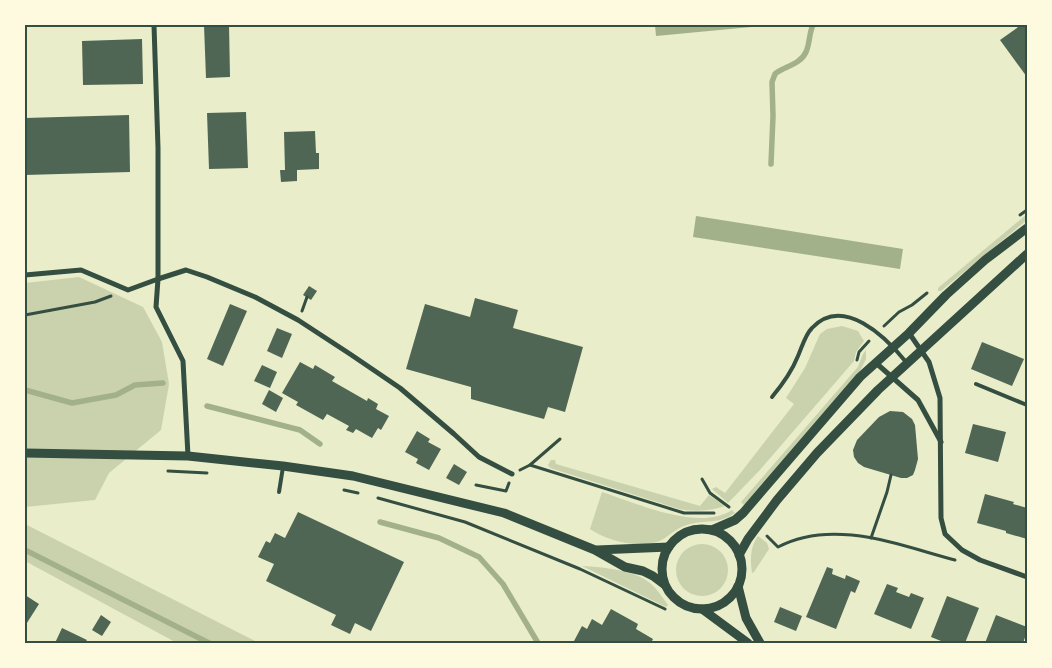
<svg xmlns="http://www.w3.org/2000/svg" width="1052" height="668" font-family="'Roboto Condensed',sans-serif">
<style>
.green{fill:#cad2ad}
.water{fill:#a3b18a}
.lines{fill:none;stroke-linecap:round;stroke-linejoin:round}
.stream{stroke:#a3b18a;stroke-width:5.5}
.building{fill:#4f6655}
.path{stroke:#344e41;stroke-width:3}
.service{stroke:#344e41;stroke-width:4}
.minor{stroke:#344e41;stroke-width:5}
.tertiary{stroke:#344e41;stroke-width:9}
.neatline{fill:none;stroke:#344e41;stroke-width:2}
</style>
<rect width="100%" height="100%" fill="#e9edc9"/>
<g class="green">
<path d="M 1027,214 L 1027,220 L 941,291 L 938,291 L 938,288 Z"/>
<path d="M 79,277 L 143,307 L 162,342 L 169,384 L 161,430 L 109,473 L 95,500 L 25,507 L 25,283 Z"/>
<path d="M 842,326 L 858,331 L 864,341 L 856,352 L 854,361 L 759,471 L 728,503 L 712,489 L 716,487 L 725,493 L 794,404 L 786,398 L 805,368 L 820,334 L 827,329 Z"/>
<path d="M 866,350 L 866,359 L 860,371 L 744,505 L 741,502 L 857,368 C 861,362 861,355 866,350 Z"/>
<path d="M 551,460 L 555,460 L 556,464 L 700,506 L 709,495 L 725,506 C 710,511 694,512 679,509 L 550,468 L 548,465 Z"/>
<path d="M 602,492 C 636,503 699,532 732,510 L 735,513 C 718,525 705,519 687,525 C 675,528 667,539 657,542 C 635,548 608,541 590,529 Z"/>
<path d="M 25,524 L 259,643 L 177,643 L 25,561 Z"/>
<path d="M 758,536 L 767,543 L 769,549 L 754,572 L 752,573 C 750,560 750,547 758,536 Z"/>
<circle cx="702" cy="570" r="26"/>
<path d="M 582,566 C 602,567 635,570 650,583 C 657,589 662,597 668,605 L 666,607 Z"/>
</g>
<g class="water">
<path d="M 655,25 L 762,25 L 762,26 L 656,36 Z"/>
<path d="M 696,216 L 903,249 L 900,269 L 693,237 Z"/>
</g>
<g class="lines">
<g class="stream">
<path d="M 771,164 L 773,116 L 772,82 L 775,74 C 785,66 800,65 806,52 C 810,43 809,33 813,25"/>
<path d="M 25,390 L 72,403 L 116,395 L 135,385 L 163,383"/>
<path d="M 207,406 L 300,430 L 320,444"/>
<path d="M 380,522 L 439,538 L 479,557 L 503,584 L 538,643"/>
<path d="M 25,550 L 209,643"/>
</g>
</g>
<g class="building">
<path d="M 204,25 L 229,25 L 230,77 L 206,78 Z"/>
<path d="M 1021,25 L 1027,25 L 1027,77 L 1000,40 Z"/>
<path d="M 142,39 L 143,84 L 83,85 L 82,41 Z"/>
<path d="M 246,112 L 248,168 L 209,169 L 207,113 Z"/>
<path d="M 129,115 L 130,172 L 25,175 L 25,118 Z"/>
<path d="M 315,131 L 316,153 L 319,153 L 319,169 L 297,170 L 297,181 L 281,182 L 280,170 L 285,170 L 284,132 Z"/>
<path d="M 309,286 L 317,291 L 311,300 L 303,295 Z"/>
<path d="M 475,298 L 518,310 L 513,328 L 583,347 L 565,412 L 548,407 L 544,419 L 471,399 L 471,387 L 406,369 L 425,304 L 470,317 Z"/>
<path d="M 230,304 L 247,311 L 223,366 L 207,359 Z"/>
<path d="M 277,328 L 292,334 L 282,358 L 267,351 Z"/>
<path d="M 982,342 L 1024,359 L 1012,386 L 971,369 Z"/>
<path d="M 300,362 L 313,369 L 315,365 L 335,377 L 332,381 L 367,401 L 368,398 L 378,404 L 376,409 L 389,416 L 381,430 L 378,428 L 372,438 L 356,429 L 353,433 L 346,430 L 349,426 L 327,414 L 323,420 L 296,405 L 298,402 L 282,393 Z"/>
<path d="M 262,365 L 277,372 L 270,388 L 254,381 Z"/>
<path d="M 269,390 L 283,398 L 276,412 L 262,404 Z"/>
<path d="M 890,411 L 903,412 L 912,419 L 915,425 L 918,459 L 915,470 L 913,475 L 907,478 L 901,478 L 864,467 L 858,463 L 854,457 L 853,450 L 857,440 L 879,417 Z"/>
<path d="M 973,424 L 1006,432 L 998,462 L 965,453 Z"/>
<path d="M 417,431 L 430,439 L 428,442 L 441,449 L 429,470 L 416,463 L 418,459 L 405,452 Z"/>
<path d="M 454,464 L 467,472 L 459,485 L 446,478 Z"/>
<path d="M 985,494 L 1014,502 L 1013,504 L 1027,508 L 1027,539 L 1006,533 L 1006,531 L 977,523 Z"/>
<path d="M 298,512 L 404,562 L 371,631 L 355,623 L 350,634 L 331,625 L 336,615 L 266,581 L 274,564 L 258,557 L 266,541 L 270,543 L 275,533 L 285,538 Z"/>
<path d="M 827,567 L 833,569 L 832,574 L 845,579 L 846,575 L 860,581 L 855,593 L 851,591 L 836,629 L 806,617 Z"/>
<path d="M 887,584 L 898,588 L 896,592 L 909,597 L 911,593 L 924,598 L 911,629 L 874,614 Z"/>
<path d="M 25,595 L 39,604 L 25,626 Z"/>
<path d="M 947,596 L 979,608 L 965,643 L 946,643 L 931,637 Z"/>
<path d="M 780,607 L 802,616 L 796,631 L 774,622 Z"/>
<path d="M 611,609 L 638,624 L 636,629 L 653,639 L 651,643 L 578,643 L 574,641 L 582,626 L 587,629 L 592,619 L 602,625 Z"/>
<path d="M 101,615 L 111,622 L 102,636 L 92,630 Z"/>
<path d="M 996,615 L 1027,627 L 1027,632 L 1023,643 L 985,643 Z"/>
<path d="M 62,628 L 87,640 L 85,643 L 55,643 Z"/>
</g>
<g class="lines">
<g class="path">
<path d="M 1020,215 L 1027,210"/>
<path d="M 302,311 L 307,297"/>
<path d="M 25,315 L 95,302 L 111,296"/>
<path d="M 884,326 L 899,312 L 912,305 L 927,293"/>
<path d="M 857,360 L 859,352 L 869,341"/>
<path d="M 530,465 L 684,513 L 714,513"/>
<path d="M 520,470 L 530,465 L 560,439"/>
<path d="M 168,471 L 207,473"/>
<path d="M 702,479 L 710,493 L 729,507"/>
<path d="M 476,485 L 506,491 L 509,483"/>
<path d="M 344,490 L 358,493"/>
<path d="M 378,498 L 465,522 L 580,569 L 665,609"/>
<path d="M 767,536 L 778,547 C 833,518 898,545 955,560"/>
<path d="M 871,538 L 887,492 L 891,475"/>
</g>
<g class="service">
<path d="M 976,384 L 1027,405"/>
<path d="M 772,397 C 782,385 792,371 798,356 C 802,347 805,335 812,328 C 843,295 886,337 906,362"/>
<path d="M 279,492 L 283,467"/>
</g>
<g class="minor">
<path d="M 154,25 L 158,148 L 158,279 L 186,270 L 207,277 L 255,297 L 298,320 L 350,354 L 400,388 L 454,434 L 479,457 L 512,474"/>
<path d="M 25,275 L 81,270 L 128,290 L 158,279 L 156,307 L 183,361 L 188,456"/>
<path d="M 909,333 L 929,362 L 940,398 L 941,518 L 945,534 L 962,550 L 980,560 L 1027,577"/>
<path d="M 876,363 L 918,400 L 941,442"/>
</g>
<g class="tertiary">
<path d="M 25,453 L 188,456 L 283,466 L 353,476 L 504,513 L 595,550 L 625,567 L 643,571 L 653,576 L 665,585"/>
<circle cx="702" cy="569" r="40"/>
<path d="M 712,530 L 735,520 L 743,513 L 860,377 L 909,333 L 946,295 L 985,260 L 1027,228"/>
<path d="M 597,550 L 669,547"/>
<path d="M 739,555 L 748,539 L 777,500 L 817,453 L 878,390 L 1027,254"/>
<path d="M 738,586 L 746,618 L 760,643"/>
<path d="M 702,609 L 748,643"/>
</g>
</g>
<rect width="1052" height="668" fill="none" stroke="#fefae0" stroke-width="52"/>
<rect x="26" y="26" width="1000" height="616" class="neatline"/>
</svg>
